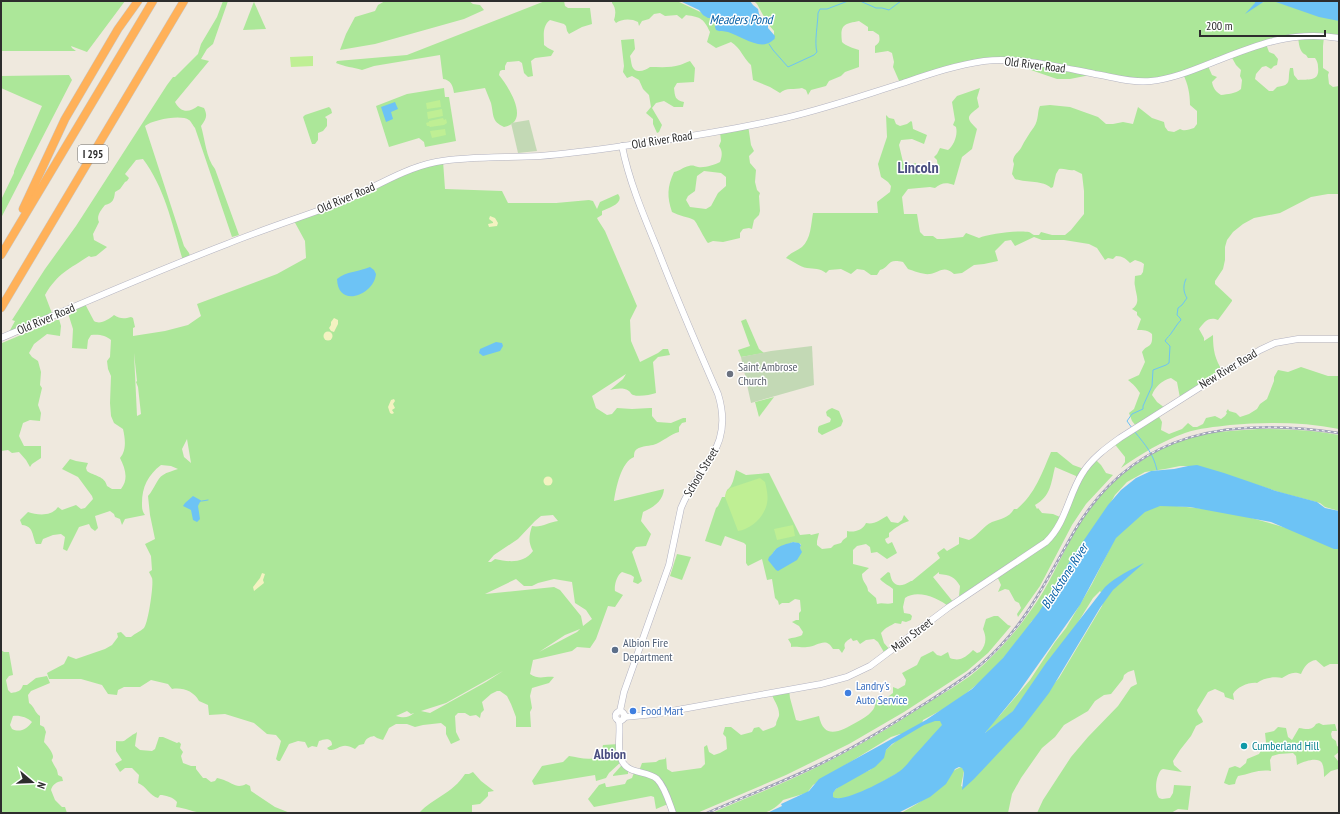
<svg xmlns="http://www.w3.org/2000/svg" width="1340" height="814" font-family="'PT Sans Narrow',sans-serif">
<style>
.green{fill:#ace799;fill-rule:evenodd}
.sand{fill:#f4f2c1}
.cemetery{fill:#c3d9b5}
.pitch{fill:#bfef94}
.water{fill:#6dc3f5;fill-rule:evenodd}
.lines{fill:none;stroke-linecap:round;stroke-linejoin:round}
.stream{stroke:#6dc3f5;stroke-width:1}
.secondary-casing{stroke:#b3b3c1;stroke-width:7}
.highway-casing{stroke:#c8c8c8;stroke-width:9}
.secondary{stroke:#fff;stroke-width:6}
.highway{stroke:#ffb159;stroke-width:8}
.rail-casing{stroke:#a0a2b8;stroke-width:2.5}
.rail{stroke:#fff;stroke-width:1;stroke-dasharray:3;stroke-linecap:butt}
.worship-dot{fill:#6b7280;stroke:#fff;stroke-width:1.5}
.service-dot{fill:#5c6f8a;stroke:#fff;stroke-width:1.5}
.shop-dot{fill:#3f7fe0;stroke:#fff;stroke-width:1.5}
.culture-dot{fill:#0f9aa8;stroke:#fff;stroke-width:1.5}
.labels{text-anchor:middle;stroke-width:3;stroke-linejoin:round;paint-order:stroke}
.shield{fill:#fff;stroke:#6c6c6c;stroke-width:1}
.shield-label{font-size:11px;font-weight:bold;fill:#2d2d2d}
.street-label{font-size:12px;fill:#2d2d2d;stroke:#fff}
.worship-label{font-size:12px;fill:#5b616d;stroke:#fff;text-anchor:start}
.service-label{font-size:12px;fill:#4e5e75;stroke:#fff;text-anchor:start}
.shop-label{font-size:12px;fill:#366cbe;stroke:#fff;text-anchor:start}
.culture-label{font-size:12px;fill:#0d838f;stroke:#fff;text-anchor:start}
.water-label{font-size:13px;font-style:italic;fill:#0760a6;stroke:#fff}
.quarter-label{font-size:14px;font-weight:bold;fill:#4a4e80;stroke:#fff}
.district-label{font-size:16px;font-weight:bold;fill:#4a4e80;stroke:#fff}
</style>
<rect width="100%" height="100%" fill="#efe9de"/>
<g class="green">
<path d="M 7,1 L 125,1 L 87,52 L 71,46 L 72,48 L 76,51 L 1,51 L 1,2 L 7,2 Z"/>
<path d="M 223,1 L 228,1 L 213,44 L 207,49 L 201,59 L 209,61 L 175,102 C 181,113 189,113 198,106 L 204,108 C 208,116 206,119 201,126 C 205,139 206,158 215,169 L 239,235 L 232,237 L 195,128 C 193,126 191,121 189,120 C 181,114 152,120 145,126 L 184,246 L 189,253 L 191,258 L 183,261 C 173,227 165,188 143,159 L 136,160 L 125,174 L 129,178 L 127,181 L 125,182 L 120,189 L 115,192 C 114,200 113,203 105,205 C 101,210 96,216 99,222 L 93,234 L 94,240 L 107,247 L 96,256 L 91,257 L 89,256 C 69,269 57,274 45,295 L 53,316 L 35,324 L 28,323 L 9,332 L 15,321 L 12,320 L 45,269 L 76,226 L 167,85 L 173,77 L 175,77 L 198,54 L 201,44 L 217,17 Z"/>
<path d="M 385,1 L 469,1 L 473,4 L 480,5 L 484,10 L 464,19 L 375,44 L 340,50 L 346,34 L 355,17 L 375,11 L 378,5 Z"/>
<path d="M 545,1 L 564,1 L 565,6 L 568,8 L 590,8 L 592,24 L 582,27 L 569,34 L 567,31 L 566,26 L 564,24 L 550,20 C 542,26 544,36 544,45 L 548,48 L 554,51 L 551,56 L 535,58 L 531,61 L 533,76 L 528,77 L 524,73 L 522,63 L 519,61 L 507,62 L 505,66 L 505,70 L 502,70 L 500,71 L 499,75 C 507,85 525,112 513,123 C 511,125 507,126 504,127 C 491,121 494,115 491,103 C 489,98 487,93 485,88 L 454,93 C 453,86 451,80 443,79 L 440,55 L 374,66 L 362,70 C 353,67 345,67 336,63 L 337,61 L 407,55 Z"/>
<path d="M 612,1 L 677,1 L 713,18 L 774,36 L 774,31 L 768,24 L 757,4 L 754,1 L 1255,1 L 1259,3 L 1269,1 L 1281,1 C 1286,6 1292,8 1300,7 L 1339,19 L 1339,38 L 1324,37 L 1323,46 L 1323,68 L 1329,72 L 1328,75 L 1329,84 L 1333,87 L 1339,86 L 1339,194 L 1328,194 L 1311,197 L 1280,213 L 1254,218 L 1243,224 L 1233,232 L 1227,240 L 1225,247 L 1225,260 L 1223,269 L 1215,281 L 1215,284 L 1232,300 L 1232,301 L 1218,320 C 1209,316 1204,322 1199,329 L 1204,338 L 1204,341 L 1213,335 C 1213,351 1215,359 1223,372 L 1180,398 L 1177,382 L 1171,378 C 1162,380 1155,387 1152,395 L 1157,402 L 1165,408 L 1157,413 L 1162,422 L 1161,430 L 1169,434 L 1182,429 L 1188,423 L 1193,427 L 1197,427 L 1203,424 L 1206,418 L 1215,416 L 1221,419 L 1225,416 L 1227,413 L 1226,412 L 1228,409 L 1229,411 L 1236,413 L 1240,417 L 1249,414 L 1257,409 L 1260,404 L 1267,399 L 1274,381 L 1274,377 L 1278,370 L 1288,372 L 1301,367 L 1328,376 L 1339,376 L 1339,429 C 1303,422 1267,422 1230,425 C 1215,427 1199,428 1185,433 C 1162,441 1141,454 1121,468 L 1125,462 L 1125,457 L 1113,442 L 1136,426 L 1132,421 L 1129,413 L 1134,409 L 1140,393 C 1136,387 1133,384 1128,380 L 1139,375 L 1145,362 L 1142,352 C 1148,343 1153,349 1152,334 C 1148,330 1143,330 1137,330 L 1141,319 L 1137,315 L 1137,312 L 1132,309 C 1141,303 1136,295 1135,286 C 1134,283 1135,279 1135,276 L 1141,275 L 1143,272 L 1144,264 L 1141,262 L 1135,260 L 1130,263 C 1126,259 1123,256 1116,256 L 1113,259 L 1108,258 L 1105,260 L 1097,248 L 1089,244 L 1064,240 L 1042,240 L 1034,237 L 1015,246 L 1011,240 L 1005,241 L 995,251 L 998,261 L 984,264 L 974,265 L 962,273 L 954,274 C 943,265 941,272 930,274 C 924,275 914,271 908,269 L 903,262 C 886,258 891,267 880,270 L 877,275 L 871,275 L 864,270 L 857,269 L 851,274 L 841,269 L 829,270 L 826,273 C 820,268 814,269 807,268 C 800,267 793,261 786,258 C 791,252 797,251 802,247 C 811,239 811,224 813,213 L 878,213 L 877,202 L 890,192 L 891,186 L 888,182 L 881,177 L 878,164 L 887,137 L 886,115 L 889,118 L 894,119 L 896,124 L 900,126 L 907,124 L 911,121 L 912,122 L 913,129 L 927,135 L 924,144 L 912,139 L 901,140 L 899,145 L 903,162 L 908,165 L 916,163 L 916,169 C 921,174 927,175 934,175 L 938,169 L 937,160 L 934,157 L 937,154 L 940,148 L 948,150 C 954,145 958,135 956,127 L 953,125 L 955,120 L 952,102 L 957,96 L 980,88 L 977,98 L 979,107 C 967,117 965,117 977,129 L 972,149 L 962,157 L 954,185 C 946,182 941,183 935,188 L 930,187 L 908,189 L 902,197 L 904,214 L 917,214 L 920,232 L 924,236 L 933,236 L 937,239 L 943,239 L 963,237 L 966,233 L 979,238 C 988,234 1018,230 1029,232 C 1030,232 1033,235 1034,235 L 1039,235 L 1041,232 L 1052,235 L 1065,235 L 1071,230 L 1084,214 L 1084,191 L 1082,174 L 1074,170 C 1069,171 1064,168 1059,169 L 1056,174 L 1053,187 L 1051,188 C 1043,180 1026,183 1015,179 L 1012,174 L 1014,164 L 1013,161 C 1014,154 1018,153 1021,148 C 1025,140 1029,134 1034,127 C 1039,120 1037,112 1040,106 L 1050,105 L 1070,107 L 1098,117 L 1106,124 L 1113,124 L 1123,122 L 1133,124 L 1138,107 L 1152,118 L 1164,122 L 1165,127 L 1168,131 L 1174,132 L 1180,129 C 1185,132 1189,129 1194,128 L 1197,124 L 1197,111 L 1190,105 C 1190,94 1188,84 1183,74 L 1150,80 L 1090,75 L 1070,79 L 1057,79 L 1025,68 L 1022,66 L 1022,61 L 995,59 L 900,83 L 893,67 L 894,62 L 892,53 L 888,51 L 875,53 L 875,46 C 880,43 880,40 879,35 L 873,31 L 868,31 L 868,27 L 859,21 C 843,24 840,25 842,42 C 846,46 853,48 859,50 L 859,67 L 845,72 L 841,76 L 829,81 L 826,86 L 811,90 L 808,95 L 806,90 L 802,88 C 795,90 786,87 780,93 L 770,87 L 753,80 L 751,65 C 743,58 741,48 731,42 L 716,48 L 707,42 L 710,32 C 704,19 701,17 686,15 L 682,19 L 677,15 L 665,16 L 660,13 L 654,14 L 649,19 L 642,21 L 639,26 L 638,22 C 631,18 621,19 616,23 L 614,20 C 616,14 616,8 612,3 ZM 1298,37 C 1299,44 1299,52 1306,55 L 1308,58 L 1315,58 C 1317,61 1318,63 1318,67 C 1320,82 1309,79 1298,80 L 1294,75 L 1293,68 L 1290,68 C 1287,80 1293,85 1277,87 L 1273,91 L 1269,91 L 1255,79 L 1256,74 L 1262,67 L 1266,66 L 1271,69 L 1274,66 L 1277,65 L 1278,59 L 1274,54 L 1269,52 L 1266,44 ZM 1231,56 L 1236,65 L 1241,70 L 1240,76 L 1242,80 L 1241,89 C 1235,94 1228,94 1221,95 C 1216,92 1213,88 1212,82 L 1217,77 L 1212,75 L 1208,66 Z"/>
<path d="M 254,2 L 266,29 L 243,30 L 253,4 Z"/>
<path d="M 634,39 L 635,49 L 630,56 C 631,59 631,63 632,66 C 635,74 645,71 650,67 C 660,67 671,68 680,65 C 684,64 686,62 690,61 L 695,68 L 694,82 L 677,83 L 674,88 C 675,97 675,100 684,102 L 683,107 L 674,107 L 664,101 L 656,103 L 652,108 L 662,125 L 659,132 L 657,133 L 653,124 L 653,119 L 646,113 L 651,107 L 649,95 L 643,89 L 639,80 L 632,76 L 627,78 L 623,72 L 624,66 L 621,40 Z"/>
<path d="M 69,75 L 72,80 L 1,218 L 1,200 L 14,173 L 14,171 L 42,106 L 1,88 L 1,76 Z"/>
<path d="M 444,88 L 445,97 L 449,97 L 456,141 L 425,147 L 424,142 L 419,138 L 389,147 L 376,106 L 407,94 Z"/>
<path d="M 329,107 L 331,109 L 332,113 L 325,117 L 327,119 L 327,126 L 323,131 L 318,133 L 318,140 L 315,144 L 312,144 L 303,117 L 305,115 Z"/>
<path d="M 748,125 L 751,145 L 754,151 L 749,156 L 750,163 L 756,170 L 755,182 L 757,190 L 760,193 L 759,196 L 760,211 L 759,215 L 754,220 L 752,229 L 749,228 L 743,229 L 740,233 L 740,238 L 723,242 L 713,241 L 708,243 C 705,240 696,221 694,220 C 689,217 679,216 672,212 C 667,197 667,187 674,172 C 680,171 683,167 689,166 C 693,165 694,166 698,167 C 705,168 714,165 720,162 C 722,157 723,151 719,146 L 721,141 L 720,132 ZM 704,171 L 721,173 L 726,177 L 726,186 L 718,193 L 711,206 L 706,209 L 690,207 L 686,200 L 688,196 L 695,191 L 697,176 Z"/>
<path d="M 443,161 L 445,189 L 502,191 L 508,203 L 556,203 L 589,200 L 593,201 L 597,209 L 600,202 L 618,194 C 625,203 609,208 602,211 L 602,215 L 597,218 L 598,220 L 605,231 L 637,306 L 630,320 L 631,341 L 640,362 L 658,353 L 663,349 L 668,349 L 670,355 L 658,357 L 653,362 L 656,393 C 650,395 639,397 633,395 C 631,394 631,393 629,391 C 623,387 615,389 610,390 L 623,379 L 626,374 L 592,396 L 596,408 L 607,415 L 612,414 L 617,408 L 632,409 L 650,408 L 652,408 L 652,416 L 657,422 L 671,423 L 683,418 L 686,418 L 686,422 L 682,423 L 679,427 L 679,432 C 670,434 663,442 653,445 C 648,446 639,446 635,451 C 634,453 634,455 634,457 C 621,462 616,488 614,501 L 664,489 C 663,501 654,507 643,512 L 641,521 L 651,534 L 646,546 L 636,547 L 632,552 L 642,581 L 638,584 L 633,582 L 634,577 L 631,575 L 622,572 C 617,575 614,585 615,591 L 623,595 L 615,607 L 608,606 L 596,639 L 590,648 L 577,647 L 572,651 L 533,660 L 530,674 C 539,680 544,676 554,677 L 549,683 L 532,688 L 530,696 L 532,708 L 530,712 L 531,727 L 516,727 L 516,717 L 511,704 L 507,696 L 500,691 L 497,691 L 491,694 L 482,702 L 484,710 L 481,713 L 480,718 L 476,715 L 470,716 L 465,713 L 458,713 L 455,716 L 456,732 L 460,740 L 451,744 L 446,734 L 446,727 L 441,723 L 423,725 L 415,727 L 407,724 L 396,724 L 389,728 L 383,740 L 377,738 L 374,736 C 369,737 366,738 364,744 L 359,745 L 355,749 C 341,741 340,750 329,750 L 327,748 L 332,745 C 332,737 324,739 319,741 L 317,747 L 312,746 L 308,748 L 305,742 L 298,741 L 289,744 L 280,761 L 278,761 L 276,759 L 281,741 L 276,735 L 267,734 L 254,723 L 225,714 L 209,715 L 208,705 L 199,701 C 194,691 182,687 172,689 L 168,684 L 151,680 L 140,687 L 124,687 L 118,690 L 117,695 L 108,694 L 102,685 L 81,679 L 49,679 L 47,673 L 64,664 L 68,656 L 76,659 L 105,649 L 112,645 L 118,637 L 117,633 L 121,632 L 126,637 L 131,637 C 135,633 140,632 144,628 C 148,624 154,584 152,578 C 151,576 150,574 149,572 L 152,570 L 151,556 L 145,544 L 155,539 L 150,515 L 148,496 C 154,490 157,478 163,475 C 167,472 173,471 178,469 L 171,466 L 161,465 C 148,475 142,487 142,503 C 142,508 142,511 145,515 L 125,519 L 122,525 L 120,519 L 115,517 L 114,514 L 110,511 L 95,516 L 98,528 L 95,531 L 91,528 L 89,524 L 79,527 L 67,551 L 63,549 L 65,537 L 61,534 L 53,535 L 43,539 L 41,544 L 36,544 C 32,536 34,526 22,525 L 20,520 L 28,512 C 37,515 51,517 58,507 L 62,510 L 76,505 L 81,509 L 85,508 L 93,499 L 92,496 L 78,477 L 62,469 L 70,459 L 76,461 L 88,463 L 86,468 L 87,471 C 94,476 105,476 107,486 L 112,489 L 121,489 C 129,479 125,468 120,458 C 127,450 125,438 123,429 L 114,423 L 111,416 L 110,403 L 111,376 L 108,369 L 107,361 L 110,357 L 111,340 C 106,335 98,334 91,335 L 88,340 L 87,349 L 72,348 L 73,329 L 67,310 L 84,302 L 94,321 C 100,325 108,320 114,315 C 120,319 124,319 131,317 L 133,318 L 135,327 L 133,328 L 133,336 L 165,331 L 188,325 L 201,316 L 197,304 L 277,274 L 306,258 L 305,241 L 293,219 L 392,178 ZM 134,353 L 137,381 L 136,382 L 138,387 L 141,414 L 137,416 ZM 187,439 L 191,463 L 184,457 L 182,449 ZM 553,515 L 558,521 C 549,522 541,528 532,526 C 529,536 528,542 533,551 C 523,564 509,562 495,559 L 491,562 L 488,562 L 494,555 L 518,539 L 535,521 L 541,516 ZM 516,579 L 524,586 L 532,586 L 538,583 L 554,579 L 572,582 L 575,603 L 586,610 L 592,619 L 583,626 L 581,616 L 560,590 L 554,587 L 485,594 ZM 580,629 L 577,632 L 539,652 L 565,635 ZM 503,671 L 486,682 L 430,713 L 421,711 L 446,703 ZM 407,711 L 411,714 L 414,713 C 408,718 404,718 396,716 Z"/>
<path d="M 59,319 L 61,326 L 60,336 L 47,334 L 34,344 L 29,353 L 32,357 L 38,361 L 41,372 L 40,385 L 42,388 L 38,405 L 41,413 L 40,421 L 30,420 L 23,423 L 19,436 L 24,446 L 41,446 L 41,458 L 32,464 L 30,467 L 26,460 L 19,452 L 12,453 L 8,450 L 1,451 L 1,346 L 2,343 Z"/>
<path d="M 746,319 L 759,349 L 764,353 L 741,357 L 738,350 L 750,346 L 741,321 Z"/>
<path d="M 774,397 L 759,417 L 755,402 Z"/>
<path d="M 832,408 L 839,411 L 843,421 L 841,426 L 822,435 L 818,432 L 818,428 L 819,426 L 830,422 L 831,419 L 829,417 L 827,416 L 826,412 L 828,410 Z"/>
<path d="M 1258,429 C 1286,429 1312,430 1339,435 L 1339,511 L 1325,507 L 1320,503 L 1282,493 L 1197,466 L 1180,466 L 1165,469 L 1145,472 L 1127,482 L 1115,495 L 1107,509 L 1041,613 L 1031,622 L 1029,627 L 991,673 L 953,704 L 923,720 L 922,724 L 947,717 L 945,725 L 903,770 L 870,789 L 846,798 L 833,799 L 830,796 L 836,789 L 853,777 L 870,770 L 886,750 L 904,734 L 900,734 L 891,737 L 813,785 L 807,793 L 803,794 L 783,800 C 778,806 771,811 764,813 L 712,813 C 740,800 768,790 796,777 C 842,756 887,730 929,702 C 943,694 957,685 970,676 C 999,653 1024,623 1043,592 C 1059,565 1072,531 1091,507 C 1115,476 1149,451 1186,439 C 1209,431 1234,431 1258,429 Z"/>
<path d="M 1051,452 L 1057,452 L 1073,465 L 1084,469 L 1094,458 L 1101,465 L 1106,473 L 1113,475 L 1086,504 L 1072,525 L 1040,586 L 1018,617 L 1017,614 L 1021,608 L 1019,603 L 1015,601 L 1009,590 L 1005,589 L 998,592 L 1001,585 L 997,576 L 961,599 L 959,596 L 960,586 C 955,577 950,575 939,574 L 939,572 L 933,577 L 954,603 L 949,607 C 939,598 917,589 905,598 L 903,607 L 904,613 L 910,614 L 912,616 L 911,620 L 906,622 L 902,621 L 901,624 L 895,623 C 889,627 887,626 881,633 L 884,643 L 890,650 L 885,654 L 878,642 L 874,639 L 866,640 L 860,644 L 857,640 L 853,641 L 851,638 C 847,641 843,643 845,648 L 842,653 L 839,649 L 833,649 C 826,636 818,646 807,647 C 802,648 797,646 791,647 L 791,644 L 788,639 C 793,637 797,638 802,635 L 803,632 L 799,626 L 792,622 L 796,620 L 799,620 L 799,613 L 801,611 L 800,600 L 795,599 L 789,603 L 782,603 L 779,605 L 778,601 L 775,598 L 772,579 L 767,580 L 762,559 L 748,566 L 746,563 L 746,545 L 744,543 L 725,536 L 721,546 L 705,541 L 716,508 L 718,506 L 722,497 L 725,497 L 727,490 C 733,486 734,477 736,470 L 746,475 L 769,473 L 800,535 L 810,534 L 811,535 L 819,533 L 817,541 L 817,545 L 822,549 L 831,548 L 834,545 L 841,543 L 843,540 L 847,537 L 847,531 C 854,533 863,530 866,523 C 874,525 880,520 887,516 L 891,522 L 898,523 L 902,520 L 904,515 L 909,521 C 902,523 895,528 889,533 L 889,537 L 885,539 L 886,542 L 888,544 L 892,542 L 897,553 L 887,559 L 877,552 L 871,553 L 870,547 L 866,544 L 857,546 L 853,550 L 853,564 L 869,568 L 862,574 C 862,583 868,584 868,591 L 876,598 L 877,604 C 883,602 886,605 893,603 L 893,589 C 889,585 884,584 880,579 L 888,572 L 890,573 C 892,587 900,588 911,581 L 912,581 L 940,558 L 937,553 L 944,548 L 947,551 L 959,544 L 959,537 L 969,540 C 978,536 983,526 992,522 C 1000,519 1009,518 1014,509 L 1017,509 C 1035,494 1042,473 1051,452 ZM 1055,467 L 1076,476 L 1078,480 L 1060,517 L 1053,514 L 1042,513 L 1038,508 L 1037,509 L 1035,505 C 1051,496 1051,483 1055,467 ZM 793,542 L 801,544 L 800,548 L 771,556 L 775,550 Z"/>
<path d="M 1156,504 L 1227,511 L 1339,543 L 1339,664 L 1330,664 L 1324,667 L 1316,660 C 1308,661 1304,667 1301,674 C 1293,671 1289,674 1282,678 C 1275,676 1263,678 1257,683 C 1249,682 1237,687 1233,694 L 1234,700 L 1225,697 L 1224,693 L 1215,689 L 1208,692 L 1197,710 C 1198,715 1202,717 1203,722 L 1196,726 L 1191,736 L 1180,750 L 1173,761 L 1174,765 L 1182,772 L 1163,769 L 1161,770 C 1156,776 1154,791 1159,798 L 1162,799 L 1170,798 L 1173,793 L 1174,785 L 1191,786 L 1188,810 L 1178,809 L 1171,813 L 1037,813 L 1043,800 L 1071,757 L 1088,737 L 1118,706 L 1131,687 L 1137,684 L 1134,670 L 1128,672 L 1124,675 L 1123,679 L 1111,694 L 1104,695 L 1095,701 L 1088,711 L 1064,725 L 1055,737 L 1042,748 L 1021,778 L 1012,794 L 1008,813 L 901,813 C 912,807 922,801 931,794 C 941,785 949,770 962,767 L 964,771 L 961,786 L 963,787 L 1059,678 L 1102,606 L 1104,598 L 1100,591 L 1093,598 L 1072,632 L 1016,709 L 988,732 L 986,732 L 989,726 L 1001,714 L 1030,680 L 1055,642 L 1066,628 L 1092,584 L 1119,530 L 1136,511 Z"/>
<path d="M 677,554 L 691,557 L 682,580 L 670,576 Z"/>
<path d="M 994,616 L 998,616 L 1008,625 L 1011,626 L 988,653 L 967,671 L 904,712 L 849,744 L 786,775 L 697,813 L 673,813 L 668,804 L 656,809 L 654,797 L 651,796 L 594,807 L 588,799 L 599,785 L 605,783 L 606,787 L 608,787 L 625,784 L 627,780 L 632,778 L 635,770 L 639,771 L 642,763 L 656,762 L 659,760 L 665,759 L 666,757 L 667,769 L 672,772 L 701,768 L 705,764 L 704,747 L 707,745 L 709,752 L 714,755 L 720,753 L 727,749 L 726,737 L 723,734 L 725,727 L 731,727 L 741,735 L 752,732 L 754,728 L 759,727 L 763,731 L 774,727 L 776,725 C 776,721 778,719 779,716 C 780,707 773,700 771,692 L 789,689 L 790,698 L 796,720 L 800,721 L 819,716 C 824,741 841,731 857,722 C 862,719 868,716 872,711 C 876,707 875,701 878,697 L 885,699 L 893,693 L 893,687 L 898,689 L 905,685 L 906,680 L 902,673 L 917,665 L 921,657 L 933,651 L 937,655 L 941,656 L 948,652 L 950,658 C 960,662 966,657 973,650 L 977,653 L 980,652 C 986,645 987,638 983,629 L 986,619 Z"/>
<path d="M 1,650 L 4,652 L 9,652 L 13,675 L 9,676 L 6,680 L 8,690 L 11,693 C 18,692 21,691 23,685 L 27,685 L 36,678 L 47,676 L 50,683 L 31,691 L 28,695 L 29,703 C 35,707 34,712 40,716 L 40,725 L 44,727 L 46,732 L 45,736 L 44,742 C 48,747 52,751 53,756 C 53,761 50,758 53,763 C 55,768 57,767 58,775 L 62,777 L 63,781 C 57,781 52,785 51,790 L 55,800 L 62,807 L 65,807 L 67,813 L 1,813 ZM 13,716 C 19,715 27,717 32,722 C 27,729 20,733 12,729 L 10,725 Z"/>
<path d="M 1319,723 L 1323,725 L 1335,724 L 1337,731 L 1332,731 L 1331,734 L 1332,738 L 1336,741 L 1337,746 L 1339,747 L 1339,752 L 1334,756 L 1338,761 L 1338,769 L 1331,771 L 1324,777 C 1324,773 1324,767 1322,763 C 1318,756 1302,762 1297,765 L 1296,756 L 1293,753 L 1279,754 L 1272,756 L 1270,760 L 1271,771 C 1259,769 1250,774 1238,776 L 1236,780 L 1235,784 L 1229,785 L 1224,783 L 1229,768 L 1235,766 L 1240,768 L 1246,763 L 1247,759 L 1259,754 L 1266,742 L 1265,733 L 1274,731 L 1278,727 L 1286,728 L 1288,737 L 1292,740 L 1299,728 C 1306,729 1312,731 1316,724 Z"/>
<path d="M 137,732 L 135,746 L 140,750 L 152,751 L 155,749 L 159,737 L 163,737 L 177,743 L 179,742 L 181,744 L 180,748 L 183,752 L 181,756 L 183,763 L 191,766 L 196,766 L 196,769 L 203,778 L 206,778 L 211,782 L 215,781 L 217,778 C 220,779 222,779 224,780 C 232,783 237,789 246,784 L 250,786 L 251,791 L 275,807 L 290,813 L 212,813 L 205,812 C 197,814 186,808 176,807 L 177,802 C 173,797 165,795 160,795 L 158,798 C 150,796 146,786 138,783 L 139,775 L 132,768 L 125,768 L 120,772 L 115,764 L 122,760 L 116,751 L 116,741 C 127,742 124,740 131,736 C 133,734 135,734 137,732 Z"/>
<path d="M 619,744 L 622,761 L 609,773 L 606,778 L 596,781 L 595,775 L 534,785 L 532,781 L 542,766 L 563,762 L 569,756 C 583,758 600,765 603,745 Z"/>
<path d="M 621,766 L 623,766 L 628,771 L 628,774 L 613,776 L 613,775 Z"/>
<path d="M 473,772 L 481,781 L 494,791 L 488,792 L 488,796 L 480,804 L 472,805 L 472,813 L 419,813 C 434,797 452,794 465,774 L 469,774 Z"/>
</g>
<g class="sand">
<path d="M 490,216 L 495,218 L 498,223 L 497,226 L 489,227 L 488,224 L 493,223 L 493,222 L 489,219 Z"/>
<path d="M 334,318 L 338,320 L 338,324 L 334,332 L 331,331 L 329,328 L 331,325 L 331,322 Z"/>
<circle cx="328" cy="336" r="4.5"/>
<path d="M 394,399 L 395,401 L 393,404 L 395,408 L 392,410 L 394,413 L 392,414 L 390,413 L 388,407 L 391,400 Z"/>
<circle cx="548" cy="481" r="4.5"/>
<path d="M 262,573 L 265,574 L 263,580 L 264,583 L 254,591 L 253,587 L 260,578 Z"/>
</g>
<g class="cemetery">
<path d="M 529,120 L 537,151 L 518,153 L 511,123 Z"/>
<path d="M 812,346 L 814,385 L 751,403 L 741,357 L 771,351 Z"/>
</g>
<g class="pitch">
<path d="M 313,56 L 313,66 L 291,67 L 290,57 Z"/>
<path d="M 440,100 L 441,107 L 427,109 L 426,103 Z"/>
<path d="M 442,109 L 443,116 L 428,119 L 427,112 Z"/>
<path d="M 443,118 L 444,120 L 446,119 L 447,123 L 444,125 L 430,127 L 429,126 L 427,126 L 426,123 L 429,122 L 429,121 Z"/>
<path d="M 445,129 L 446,135 L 432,138 L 430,131 Z"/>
<path d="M 760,478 L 765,482 C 767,490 769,499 766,507 C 762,519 750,529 738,531 L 725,497 L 726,492 L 730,488 Z"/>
<path d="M 793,525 L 795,536 L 777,540 L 774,529 Z"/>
</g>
<g class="water">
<path d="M 680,1 L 750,1 L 753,5 L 758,9 L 759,14 L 768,25 L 768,28 L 775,36 C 774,41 776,37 772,41 C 760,51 741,36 728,32 C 724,31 720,32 716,30 L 715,27 L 716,21 L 712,18 L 708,18 L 703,15 L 699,10 Z"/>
<path d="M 1255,1 L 1268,1 L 1265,1 L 1245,14 L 1255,3 Z"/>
<path d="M 1273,1 L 1339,1 L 1339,21 L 1319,17 Z"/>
<path d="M 395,102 L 398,109 L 391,112 L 393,119 L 386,122 L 381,107 Z"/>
<path d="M 370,267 L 374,270 L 376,274 C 374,295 338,309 337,279 C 346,271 359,272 370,267 Z"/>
<path d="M 496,342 L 502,343 L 503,346 L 500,351 L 483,356 L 479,353 L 480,349 Z"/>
<path d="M 1197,465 L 1224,473 L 1276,491 L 1317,502 L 1325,508 L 1339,511 L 1339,549 L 1334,549 L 1271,522 L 1190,507 L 1160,506 L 1145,512 L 1116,538 L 1080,605 L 1018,693 L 985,733 L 1013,711 L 1046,663 L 1105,587 C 1117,576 1130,570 1144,563 L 1113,590 L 1100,608 L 1049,693 L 1023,727 L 974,779 L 962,790 L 964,772 L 962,768 L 959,767 L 955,769 L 946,784 L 930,797 L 898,813 L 767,813 L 782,806 L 781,804 L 809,791 L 819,779 L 926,720 L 972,689 L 1003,658 L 1039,612 L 1073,556 L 1108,505 L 1121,490 L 1136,478 L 1151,471 L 1174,469 L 1188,466 ZM 935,721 L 940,721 L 942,725 C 932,736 923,746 913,757 C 909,762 905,767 900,771 C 890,778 843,804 833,797 L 833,793 L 836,789 L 875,767 L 884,758 L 886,750 L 892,744 L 924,725 Z"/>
<path d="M 193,496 L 202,501 L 200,502 L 198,506 L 200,519 L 197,522 L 193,520 L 191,510 L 183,506 L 185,503 Z"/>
<path d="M 793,542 L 799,543 L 801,545 L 800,548 L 802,552 L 797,560 L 778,571 L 776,570 L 768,560 L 769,557 C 772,555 773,552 775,550 C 780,545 787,544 793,542 Z"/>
</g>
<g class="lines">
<g class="stream">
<path d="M 860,1 L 876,8 L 882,8 L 889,10 L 901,1"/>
<path d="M 769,44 L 773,50 L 788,67 L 814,55 L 817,52 C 814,43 818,23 818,13 L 820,9 L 827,9 L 848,1"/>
<path d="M 1132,428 L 1127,421 L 1132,414 L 1143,409 L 1143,406 L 1152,386 L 1153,370 L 1166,365 L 1169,363 L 1170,346 L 1165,341 C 1167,337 1170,336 1172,332 C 1175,328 1177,324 1181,320 L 1180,318 L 1177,315 L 1178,308 L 1182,305 L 1187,298 C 1183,292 1183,285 1186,279"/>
<path d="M 1135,432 C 1146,446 1153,453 1157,470"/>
<path d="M 202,501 L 208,500"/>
</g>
<g class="secondary-casing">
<g id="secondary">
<path d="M 1,338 C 76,306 151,273 227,244 C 264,229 302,217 339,203 C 371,190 401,169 436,162 C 470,156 506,158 540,156 C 578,153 615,147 652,142 C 693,136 735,129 776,120 C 819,111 861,96 903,83 C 930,74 956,65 984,61 C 1021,57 1059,67 1095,74 C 1113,77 1132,83 1151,81 C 1171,79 1191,71 1211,63 C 1255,46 1290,30 1339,38"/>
<path d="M 620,711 L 624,692 L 669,565 L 681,508 C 698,465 735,449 718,394 C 697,346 676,297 657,248 C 643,214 629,181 622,146"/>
<circle cx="620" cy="716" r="4.5"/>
<path d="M 624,717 L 655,714 L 821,684 L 847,677 L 870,666 L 949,607 L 1046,542 C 1066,523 1068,496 1082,474 C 1091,459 1106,448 1120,438 L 1235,365 L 1260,350 L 1275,343 L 1298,339 L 1339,339"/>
<path d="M 619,721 C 621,734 616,749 622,761 C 629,775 647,770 657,779 C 665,787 669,802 673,813"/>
</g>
</g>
<g class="highway-casing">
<g id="highway">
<path d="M 23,209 L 65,119 L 118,29 L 138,1"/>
<path d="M 1,255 L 153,1"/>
<path d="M 1,308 L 184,1"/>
</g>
</g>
<use href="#secondary" class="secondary"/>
<use href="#highway" class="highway"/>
<g class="rail-casing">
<path id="rail" d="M 707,813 C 744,797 782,782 818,765 C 854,748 888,727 921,706 C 940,694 961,681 979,666 C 1025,628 1046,580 1075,530 C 1135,429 1231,417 1339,433"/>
</g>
<use href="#rail" class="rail"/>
</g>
<circle class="worship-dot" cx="730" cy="374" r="4"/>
<circle class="service-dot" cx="615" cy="650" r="4"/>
<g class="shop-dot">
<circle cx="848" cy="693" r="4"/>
<circle cx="633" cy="711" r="4"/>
</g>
<circle class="culture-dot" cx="1244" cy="746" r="4"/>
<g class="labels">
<rect class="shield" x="78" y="145" width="30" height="18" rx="3"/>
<g class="shield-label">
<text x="93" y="158">I 295</text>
</g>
<g class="street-label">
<text transform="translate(1035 65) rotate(7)" y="4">Old River Road</text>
<text transform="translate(662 140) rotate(-9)" y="4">Old River Road</text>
<text transform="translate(346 198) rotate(-23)" y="4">Old River Road</text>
<text transform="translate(46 319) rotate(-23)" y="4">Old River Road</text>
<text transform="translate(1228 369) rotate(-31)" y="4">New River Road</text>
<text transform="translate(701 472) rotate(-59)" y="4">School Street</text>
<text transform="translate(912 635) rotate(-37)" y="4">Main Street</text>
</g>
<g class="worship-label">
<text x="738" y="371">Saint Ambrose<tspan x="738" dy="14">Church</tspan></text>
</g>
<g class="service-label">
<text x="623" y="647">Albion Fire<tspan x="623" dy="14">Department</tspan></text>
</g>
<g class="shop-label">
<text x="856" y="690">Landry's<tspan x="856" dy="14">Auto Service</tspan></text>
<text x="641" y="715">Food Mart</text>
</g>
<g class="culture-label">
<text x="1252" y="750">Cumberland Hill</text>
</g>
<g class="water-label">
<text x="741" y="24">Meaders Pond</text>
<text transform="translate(1064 576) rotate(-57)" y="5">Blackstone River</text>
</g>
<g class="quarter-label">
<text x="610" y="759">Albion</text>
</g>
<g class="district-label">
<text x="918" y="173">Lincoln</text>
</g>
</g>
<rect width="1340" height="814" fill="none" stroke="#2d2d2d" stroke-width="4"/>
<g transform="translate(32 782) rotate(109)" stroke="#ffffff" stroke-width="3" paint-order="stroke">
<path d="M0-3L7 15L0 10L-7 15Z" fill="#2d2d2d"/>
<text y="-6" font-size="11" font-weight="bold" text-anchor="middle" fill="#2d2d2d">N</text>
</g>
<path d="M1200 30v6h125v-6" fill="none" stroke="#2d2d2d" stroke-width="2"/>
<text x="1206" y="30" font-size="12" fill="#2d2d2d" stroke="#ffffff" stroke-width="3" paint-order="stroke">200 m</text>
</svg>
